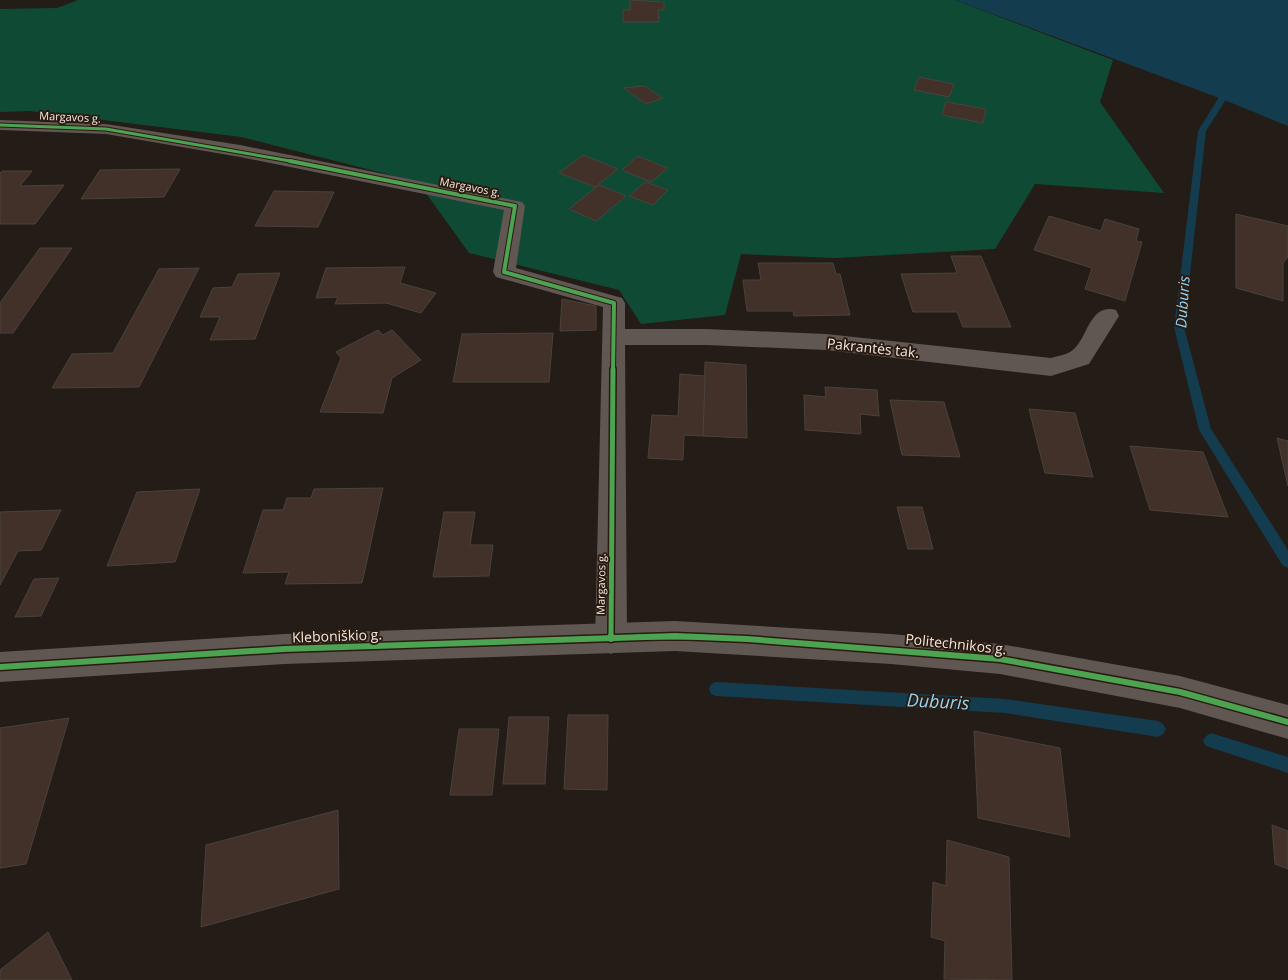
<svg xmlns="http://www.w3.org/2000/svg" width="1288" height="980" font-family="'Open Sans',sans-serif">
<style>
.green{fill:#0f4b34}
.water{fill:#133c4f}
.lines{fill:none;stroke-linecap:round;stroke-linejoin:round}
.stream{fill:#133c4f;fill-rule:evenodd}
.building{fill:#413129;stroke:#4a423e}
.minor{fill:#605652;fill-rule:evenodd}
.tertiary{fill:#605652;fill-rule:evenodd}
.cycleway-far3-casing{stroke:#2a1b10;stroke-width:5}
.cycleway-far2-casing{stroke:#2a1b10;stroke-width:6}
.cycleway-far1-casing{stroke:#2a1b10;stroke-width:8}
.cycleway-casing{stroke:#2a1b10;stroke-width:9}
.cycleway-far3{stroke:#4ca352;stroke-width:3}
.cycleway-far2{stroke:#4ca352;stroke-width:4}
.cycleway-far1{stroke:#4ca352;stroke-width:5}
.cycleway{stroke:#4ca352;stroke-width:6}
.labels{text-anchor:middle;stroke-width:4;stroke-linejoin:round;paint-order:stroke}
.far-street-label{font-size:11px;fill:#f3e8e0;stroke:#2a1b10}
.street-label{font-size:14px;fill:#f3e8e0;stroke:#2a1b10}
.water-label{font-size:15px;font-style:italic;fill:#94d2f4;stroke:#2a1b10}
.near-water-label{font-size:18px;font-style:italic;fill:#94d2f4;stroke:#2a1b10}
</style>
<rect width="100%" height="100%" fill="#241c16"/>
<path class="green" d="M 78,0 L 955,0 L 1113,60 L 1100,102 L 1164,193 L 1035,184 L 995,249 L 835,258 L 741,254 L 725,315 L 641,324 L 619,290 L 469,253 L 418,182 L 241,137 L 30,111 L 0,112 L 0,9 L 57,8 Z"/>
<path class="water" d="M 955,0 L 1288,0 L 1288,126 L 1222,99 Z"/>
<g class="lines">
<g class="stream">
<path d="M 1232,89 L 1239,91 L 1225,101 L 1206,131 L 1184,327 L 1211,429 L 1288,550 L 1288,568 L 1283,566 L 1199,430 L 1174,327 L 1198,131 L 1219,97 Z"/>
<path d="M 716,682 L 1005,699 L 1158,721 L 1163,724 L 1166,729 L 1163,734 L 1158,737 L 1005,713 L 716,696 L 711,694 L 709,689 L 711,684 Z"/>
<path d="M 1211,733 L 1288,757 L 1288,773 L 1206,746 L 1203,741 L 1206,736 Z"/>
</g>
</g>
<g class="building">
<path d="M 630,0 L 664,2 L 664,10 L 658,10 L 659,22 L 623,22 L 623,10 L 630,10 Z"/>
<path d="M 919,77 L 954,84 L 949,97 L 914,90 Z"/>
<path d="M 645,86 L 662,98 L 646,104 L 624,88 Z"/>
<path d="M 946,102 L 986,109 L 983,123 L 942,115 Z"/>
<path d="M 583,155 L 618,169 L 595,187 L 559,173 Z"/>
<path d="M 638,156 L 667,168 L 651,182 L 622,170 Z"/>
<path d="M 180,169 L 164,197 L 81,199 L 100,170 Z"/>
<path d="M 2,171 L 32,171 L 20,186 L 64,185 L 35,224 L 0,224 L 0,173 Z"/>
<path d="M 645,182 L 668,190 L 653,205 L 629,196 Z"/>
<path d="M 599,185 L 626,196 L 596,221 L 569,209 Z"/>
<path d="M 274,191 L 334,192 L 318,227 L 255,226 Z"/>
<path d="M 1236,214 L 1288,226 L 1288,257 L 1283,263 L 1283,301 L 1236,288 Z"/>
<path d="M 1049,216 L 1101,231 L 1105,219 L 1139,229 L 1136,241 L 1142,242 L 1125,301 L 1085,289 L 1092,268 L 1034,250 Z"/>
<path d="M 40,248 L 72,248 L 13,333 L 0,333 L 0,303 Z"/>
<path d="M 951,256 L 981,256 L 1011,327 L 963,327 L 957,312 L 913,312 L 901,274 L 957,273 Z"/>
<path d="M 758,263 L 833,263 L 836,274 L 840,274 L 850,315 L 794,316 L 793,311 L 747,311 L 743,280 L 761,280 Z"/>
<path d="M 405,267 L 400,283 L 436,293 L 421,313 L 386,303 L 335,304 L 338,297 L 316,298 L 326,268 Z"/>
<path d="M 199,268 L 139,387 L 52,388 L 72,354 L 113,353 L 159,269 Z"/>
<path d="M 280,273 L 255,339 L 210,340 L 220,317 L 200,317 L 213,288 L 232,287 L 238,274 Z"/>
<path d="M 562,299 L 596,306 L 596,330 L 560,331 Z"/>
<path d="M 378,330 L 383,335 L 392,330 L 421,360 L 392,378 L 383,413 L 320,412 L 341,358 L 336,352 Z"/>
<path d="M 553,333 L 549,382 L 453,382 L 462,334 Z"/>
<path d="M 705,362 L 746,365 L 747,438 L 703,436 Z"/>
<path d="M 680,374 L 705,376 L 703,436 L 684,435 L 683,460 L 648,458 L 652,415 L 678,416 Z"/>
<path d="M 825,387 L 877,390 L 879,416 L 860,414 L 861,434 L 805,430 L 804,395 L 826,397 Z"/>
<path d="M 890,400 L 944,402 L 960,457 L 902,455 Z"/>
<path d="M 1029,409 L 1075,413 L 1093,477 L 1045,473 Z"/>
<path d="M 1277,438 L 1288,441 L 1288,486 Z"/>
<path d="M 1130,446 L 1203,452 L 1228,517 L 1150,510 Z"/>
<path d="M 383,488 L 362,583 L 285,584 L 289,572 L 243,573 L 263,510 L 283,510 L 287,498 L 311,498 L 314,489 Z"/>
<path d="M 200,489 L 175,562 L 107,566 L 137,492 Z"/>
<path d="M 897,507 L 922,507 L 933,549 L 908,549 Z"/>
<path d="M 61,510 L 41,550 L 18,551 L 0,585 L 0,512 Z"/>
<path d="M 444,512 L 475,512 L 470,545 L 493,545 L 489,576 L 433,577 Z"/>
<path d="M 59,578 L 41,616 L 15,617 L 34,579 Z"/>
<path d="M 568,715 L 608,715 L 607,790 L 564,789 Z"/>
<path d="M 509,717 L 549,717 L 545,784 L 503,784 Z"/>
<path d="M 69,718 L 26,864 L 0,868 L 0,728 Z"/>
<path d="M 459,729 L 499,729 L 492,795 L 450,795 Z"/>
<path d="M 974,731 L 1060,748 L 1070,837 L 978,818 Z"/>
<path d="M 338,810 L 339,889 L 201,927 L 206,845 Z"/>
<path d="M 1272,825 L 1288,831 L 1288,869 L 1275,864 Z"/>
<path d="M 947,840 L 1009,857 L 1012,980 L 944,979 L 945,941 L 931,937 L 933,882 L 946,886 Z"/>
<path d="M 48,932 L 72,980 L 0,980 L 0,970 Z"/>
</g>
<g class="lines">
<g class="minor">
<path d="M 0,120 L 106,124 L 240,145 L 522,202 L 525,206 L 516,268 L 622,298 L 625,303 L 625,329 L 706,329 L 826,334 L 1051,358 C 1057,356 1065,355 1070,352 C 1088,342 1088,302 1116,310 L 1119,316 L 1089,364 L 1051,376 L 826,350 L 706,345 L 625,345 L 627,639 L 622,649 L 611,654 L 600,649 L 595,639 L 603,307 L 496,277 L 493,272 L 504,210 L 240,157 L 106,134 L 0,130 Z"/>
<path d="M 675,621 L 891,634 L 1000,644 L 1180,676 L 1288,705 L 1288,739 L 1180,708 L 1000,674 L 891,664 L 675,651 L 664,646 L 659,636 L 664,626 Z"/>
</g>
<path class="tertiary" d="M 675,621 L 686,626 L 691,636 L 686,646 L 675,651 L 284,664 L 0,682 L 0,652 L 284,634 Z"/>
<g class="cycleway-far3-casing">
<path id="cycleway-far3" d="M 0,125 L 106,129 L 296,162"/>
</g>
<g class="cycleway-far2-casing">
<path id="cycleway-far2" d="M 290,161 L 515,206 L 504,272 L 614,303 L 613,370"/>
</g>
<g class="cycleway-far1-casing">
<g id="cycleway-far1">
<path d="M 611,637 L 613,369"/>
<path d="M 637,637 L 705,637"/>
</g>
</g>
<g class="cycleway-casing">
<g id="cycleway">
<path d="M 611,639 L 611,636"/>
<path d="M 0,667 L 284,649 L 675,636 L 747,639 L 1000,659 L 1180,692 L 1288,722"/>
</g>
</g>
<use href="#cycleway-far3" class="cycleway-far3"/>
<use href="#cycleway-far2" class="cycleway-far2"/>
<use href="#cycleway-far1" class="cycleway-far1"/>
<use href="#cycleway" class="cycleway"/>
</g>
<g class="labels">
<g class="far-street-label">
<text transform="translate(70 117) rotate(3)" y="4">Margavos g.</text>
<text transform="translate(470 187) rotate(11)" y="4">Margavos g.</text>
<text transform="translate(601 584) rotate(-89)" y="4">Margavos g.</text>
</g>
<g class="street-label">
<text transform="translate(873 348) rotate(6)" y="5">Pakrantės tak.</text>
<text transform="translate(337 636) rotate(-2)" y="5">Kleboniškio g.</text>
<text transform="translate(956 644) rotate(6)" y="5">Politechnikos g.</text>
</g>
<g class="water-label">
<text transform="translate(1183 302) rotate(-86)" y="5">Duburis</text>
</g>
<g class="near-water-label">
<text transform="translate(938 702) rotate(3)" y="6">Duburis</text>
</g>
</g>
</svg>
